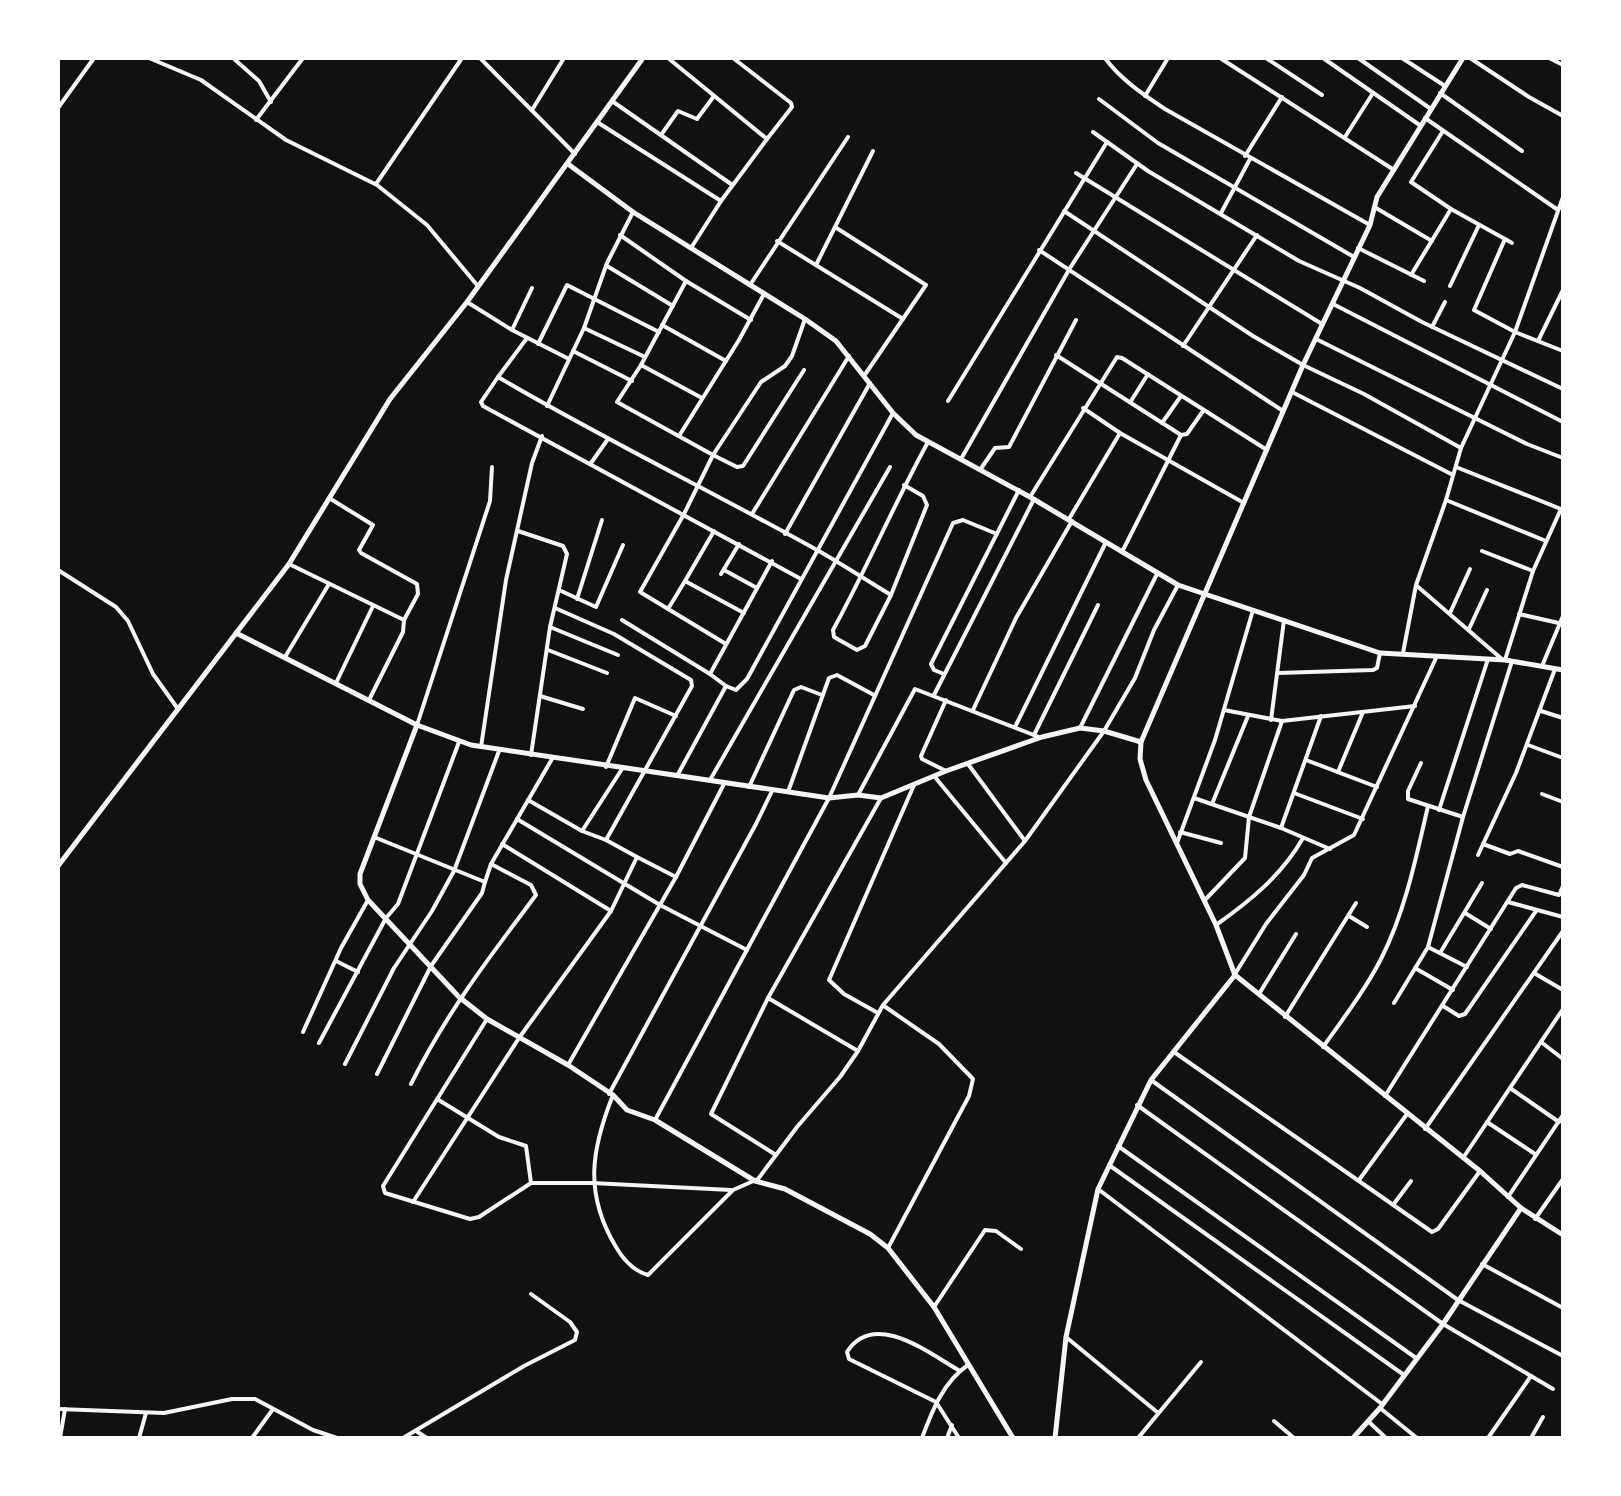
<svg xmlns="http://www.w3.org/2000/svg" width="1621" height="1496" font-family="'Roboto Condensed',sans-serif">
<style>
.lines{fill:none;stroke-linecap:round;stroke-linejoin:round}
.minor{stroke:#f5f5f5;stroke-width:4}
.tertiary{stroke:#f5f5f5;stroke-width:5}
</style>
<rect width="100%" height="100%" fill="#111"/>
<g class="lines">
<g class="minor">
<path d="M 149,58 L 201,80 L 286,140 L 377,185 L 427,225 L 477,285"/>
<path d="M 233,58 L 259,81 L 271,102"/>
<path d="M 480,58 L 575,154"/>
<path d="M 733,58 L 791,103 L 792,107 L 767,139"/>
<path d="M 1105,58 C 1120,79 1144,95 1165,109 L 1370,225"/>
<path d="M 1220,58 L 1394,170"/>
<path d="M 1266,58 L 1322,95"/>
<path d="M 1323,58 L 1421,126"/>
<path d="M 1358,58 L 1431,109"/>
<path d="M 1402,58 L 1445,86"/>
<path d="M 1470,58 L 1529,97 L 1563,116"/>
<path d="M 1549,58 L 1563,65"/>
<path d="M 1440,93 L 1522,151"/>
<path d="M 1145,96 L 1168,58"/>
<path d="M 1099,99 L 1158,143 L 1354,257"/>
<path d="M 612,101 L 731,184"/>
<path d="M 58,108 L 94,58"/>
<path d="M 532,110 L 564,58"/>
<path d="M 1425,118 L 1558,210"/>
<path d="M 256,120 L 303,58"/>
<path d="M 597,122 L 721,201 L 767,139 L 668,58"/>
<path d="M 1443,131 L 1411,182 L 1451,209 L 1505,239 L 1474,310 L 1515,332 L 1563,351"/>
<path d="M 1093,132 L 1148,171 L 1299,261 L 1360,288 L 1422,322 L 1563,389"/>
<path d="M 661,135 L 678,111 L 697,119 L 714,96"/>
<path d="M 1345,137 L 1373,93"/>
<path d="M 1245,156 L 1282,97"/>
<path d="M 1076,173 L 1322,324"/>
<path d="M 376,184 L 462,58"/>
<path d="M 1376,208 L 1432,241"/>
<path d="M 1064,211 L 1253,336 L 1303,365 L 1364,394 L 1461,448"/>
<path d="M 1221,213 L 1250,159"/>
<path d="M 835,227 L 926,285 L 864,376"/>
<path d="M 620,235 L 686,281"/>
<path d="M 1505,239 L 1512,243"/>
<path d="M 777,241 L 903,319"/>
<path d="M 691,248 L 721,201"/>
<path d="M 1358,248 L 1424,281"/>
<path d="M 1039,250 L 1283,411"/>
<path d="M 816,265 L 873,151"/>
<path d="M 607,266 L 673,306"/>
<path d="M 1411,275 L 1451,209"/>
<path d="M 750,285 L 848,137"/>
<path d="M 1450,286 L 1479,225"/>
<path d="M 532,288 L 512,330 L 569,359"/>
<path d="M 467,302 L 512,330"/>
<path d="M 1333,304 L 1563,422"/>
<path d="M 662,325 L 726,361"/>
<path d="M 1432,327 L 1445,302"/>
<path d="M 584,328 L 645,357"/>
<path d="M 527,338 L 498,377 C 602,438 711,491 817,550 C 842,564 866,580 891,595 L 865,646 L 857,650 L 834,637 L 833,630 C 867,568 894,504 928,442"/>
<path d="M 1316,339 L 1527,444 L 1563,458"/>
<path d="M 1538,341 L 1563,290"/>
<path d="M 538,344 L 567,285 L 659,332"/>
<path d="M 1183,346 L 1257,235"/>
<path d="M 573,351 L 632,381"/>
<path d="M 1056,355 L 1181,435 L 1122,552"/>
<path d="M 641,365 L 702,398"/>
<path d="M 804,370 L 743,466 L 737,467 L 713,455 L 761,382 L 785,366 L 792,356 L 805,319"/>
<path d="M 498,377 L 481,402 L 483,406 L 801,579"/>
<path d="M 1292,392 L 1453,475"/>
<path d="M 948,401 L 1107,142"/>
<path d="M 1131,401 L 1148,374"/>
<path d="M 547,406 L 584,328 L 607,263 L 633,212"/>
<path d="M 1083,408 L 1120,433 L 1244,503"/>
<path d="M 1162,423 L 1181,396"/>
<path d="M 1181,435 L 1187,434 L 1203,411"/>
<path d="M 679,436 L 739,340 L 764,294"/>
<path d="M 961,459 L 1070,268 L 1137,164"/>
<path d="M 591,463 L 608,439"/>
<path d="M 1456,467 L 1561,509"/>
<path d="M 980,470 L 995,448 L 1009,447 L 1076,320"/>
<path d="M 1030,497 L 1117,357 L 1122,358 L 1267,450"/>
<path d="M 329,498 L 373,525 L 359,550 L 361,553 L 417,584 L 418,594 L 404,620"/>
<path d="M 1446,500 L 1546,541"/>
<path d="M 752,514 L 849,356"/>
<path d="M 1069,519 L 1120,433"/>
<path d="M 518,531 L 563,546 L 567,554 L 550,627 L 531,755"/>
<path d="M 714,531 L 685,581 L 744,613"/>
<path d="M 785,534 L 870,383"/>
<path d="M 1482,551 L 1533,571"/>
<path d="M 289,564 L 404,620 L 403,632 L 369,700"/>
<path d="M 58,570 L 116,607 L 128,621 L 153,674 L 178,709"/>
<path d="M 724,570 L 757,588"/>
<path d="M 721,574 L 739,544"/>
<path d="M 1417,586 L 1503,660"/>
<path d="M 559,590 L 596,607 L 623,545"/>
<path d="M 891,595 L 927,505 L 923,496 L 904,485"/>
<path d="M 577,599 L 602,520"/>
<path d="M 668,609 L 685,581"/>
<path d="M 1450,613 L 1470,569"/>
<path d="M 1519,614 L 1563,624"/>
<path d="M 622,620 L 710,674"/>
<path d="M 550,627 L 618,655"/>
<path d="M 1469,629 L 1487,590"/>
<path d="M 726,644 L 640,592 L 684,514 L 713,455 L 617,402 L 641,365 L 686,281 L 751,320"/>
<path d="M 548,650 L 607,673"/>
<path d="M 1403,653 L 1416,585 L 1446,500 L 1461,448 L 1515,332 L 1563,197"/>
<path d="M 285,657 L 329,584"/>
<path d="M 1505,660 L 1533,571 L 1561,509"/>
<path d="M 1542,666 L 1563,616"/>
<path d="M 1278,673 L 1373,670 L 1377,668 L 1380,653"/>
<path d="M 944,674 L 934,670 L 931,664 L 1019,490"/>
<path d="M 336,683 L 373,606"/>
<path d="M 726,686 L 710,674 L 772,561"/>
<path d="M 934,695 L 1034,499"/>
<path d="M 540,696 L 583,709"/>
<path d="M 973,710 L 1016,618 L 1072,521"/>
<path d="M 1224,710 L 1282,721 L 1415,706"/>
<path d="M 1541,711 L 1563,718"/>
<path d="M 1271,720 L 1284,620"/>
<path d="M 417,725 L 490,501 L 492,467"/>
<path d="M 1015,727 L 1106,542"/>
<path d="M 1080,728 L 1157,574"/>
<path d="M 1034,735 L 1098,605"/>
<path d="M 1528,745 L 1563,758"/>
<path d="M 481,747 L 506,580 L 532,463 L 542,436"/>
<path d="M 1306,760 L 1377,787"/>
<path d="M 1421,763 L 1408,791 L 1408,799 L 1463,817"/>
<path d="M 968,764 L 1025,841"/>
<path d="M 606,767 L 635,698 L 676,716"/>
<path d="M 946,771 L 922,759 L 921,756 L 946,700"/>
<path d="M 1338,772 L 1363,712"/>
<path d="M 677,776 L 726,686 L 736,690 L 747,679 L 893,413"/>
<path d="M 934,776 L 1006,863"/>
<path d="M 710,780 L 890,467"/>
<path d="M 749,787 L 794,690 L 801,687 L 822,695"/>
<path d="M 788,792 L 829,678 L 837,675 L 874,695"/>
<path d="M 1294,793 L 1363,819"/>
<path d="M 1542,794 L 1563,802"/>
<path d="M 858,795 L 915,689 L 1039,737"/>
<path d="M 1194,798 L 1281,828 L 1330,849"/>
<path d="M 528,800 L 582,831 L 606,840 L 692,686 L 691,680 L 614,634 L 555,608"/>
<path d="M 1212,804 L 1248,716"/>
<path d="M 1439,810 L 1488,659"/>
<path d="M 517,819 L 660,905 L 747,950"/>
<path d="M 1281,828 L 1321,716"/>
<path d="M 582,831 L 622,769"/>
<path d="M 1180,832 L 1221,843"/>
<path d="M 374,837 L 485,882 L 491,864 L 552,759"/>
<path d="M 606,840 L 637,857"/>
<path d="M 1177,843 L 1215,740 L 1253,610"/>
<path d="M 502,844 L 611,911"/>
<path d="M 1483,844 L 1510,854 L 1518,851 L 1563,867"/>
<path d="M 1478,855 L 1516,773 L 1555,669"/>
<path d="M 1204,901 L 1245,858 L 1249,817 L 1282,721"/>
<path d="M 1508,902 L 1563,917"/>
<path d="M 1465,913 L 1491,929"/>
<path d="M 1349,916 L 1367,927"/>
<path d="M 1216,925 C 1250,901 1282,875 1303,838"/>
<path d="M 1428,947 L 1467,967"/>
<path d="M 1440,953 L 1482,883"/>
<path d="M 336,961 L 358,972"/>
<path d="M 1415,968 L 1453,990"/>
<path d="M 1534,973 L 1563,990"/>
<path d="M 1235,974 L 1266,924 L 1304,875 L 1312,858 L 1354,835 L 1437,656"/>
<path d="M 1259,994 L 1296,934"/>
<path d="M 768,998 L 858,1051"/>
<path d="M 1394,1003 L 1428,947 L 1463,817 L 1512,661"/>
<path d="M 884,1006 L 939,1044 L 973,1079 L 969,1096 L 888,1248"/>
<path d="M 1443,1006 L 1459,1016 L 1465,1014 L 1536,911"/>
<path d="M 878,1013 L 844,994 L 829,980 L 914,785"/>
<path d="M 1285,1017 L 1356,903"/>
<path d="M 487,1019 L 383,1186 L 385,1193 L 470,1219 L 479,1217 L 531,1183 L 592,1183 L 731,1190"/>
<path d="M 303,1032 L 341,948 L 368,900"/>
<path d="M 1541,1042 L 1563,1059"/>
<path d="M 319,1043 L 386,918 L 398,904 L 459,742"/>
<path d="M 1323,1047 C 1343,1019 1365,990 1381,959 C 1405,912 1416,858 1428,806"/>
<path d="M 1174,1052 L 1432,1232 L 1438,1229 L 1480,1171"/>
<path d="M 345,1064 L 394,968 L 432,911 L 454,871 L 499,751"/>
<path d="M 568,1065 L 676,877 L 724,784"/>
<path d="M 377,1074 L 431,966 L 482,893 L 485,882"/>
<path d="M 1151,1080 L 1458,1300 L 1563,1356"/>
<path d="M 411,1084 C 447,1012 488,959 536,895 L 531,885 L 491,864"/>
<path d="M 1510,1088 L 1559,1122"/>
<path d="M 609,1094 L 756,824 L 772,791"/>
<path d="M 613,1095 C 591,1150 584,1194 616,1247 C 623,1259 634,1271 648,1275 L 733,1190 L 758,1179 L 797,1127 L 840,1077 L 858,1051 L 883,1005 L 1025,841 L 1104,731 L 1135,678 L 1154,630 L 1178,585"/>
<path d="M 1385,1096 L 1516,888 L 1522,885 L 1559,895 L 1563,886"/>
<path d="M 437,1099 L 499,1137 L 526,1146 L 531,1183"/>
<path d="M 1137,1105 L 1443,1324 L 1531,1376 L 1488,1438"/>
<path d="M 655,1120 L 829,798 L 953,523 L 963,520 L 997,534"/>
<path d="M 1487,1122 L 1535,1154"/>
<path d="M 1425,1129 L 1563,931"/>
<path d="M 1118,1146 L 1416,1358"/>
<path d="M 776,1155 L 711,1114 L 768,998 L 881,798"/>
<path d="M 1463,1158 L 1563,1009"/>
<path d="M 1109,1165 L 1404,1375"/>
<path d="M 1359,1180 L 1407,1114"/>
<path d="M 1098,1189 L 1382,1404"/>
<path d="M 1508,1197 L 1563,1115"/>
<path d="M 413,1202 L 519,1038 L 611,911 L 637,857 L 676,877"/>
<path d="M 1393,1205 L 1411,1181"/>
<path d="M 1535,1219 L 1563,1179"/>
<path d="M 1482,1264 L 1563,1308"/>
<path d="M 934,1307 L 985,1230 L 996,1231 L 1021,1249"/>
<path d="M 1066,1337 L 1157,1412"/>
<path d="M 1531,1376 L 1553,1389"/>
<path d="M 1380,1408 L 1417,1438"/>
<path d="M 58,1409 L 164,1413 L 232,1399 L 255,1399 L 313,1430 L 337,1438"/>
<path d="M 1274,1421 L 1294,1438"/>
<path d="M 1369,1422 L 1386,1438"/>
<path d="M 416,1431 L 427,1438"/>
<path d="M 60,1438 L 65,1409"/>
<path d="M 139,1438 L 146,1413"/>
<path d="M 252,1438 L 273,1409"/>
<path d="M 403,1438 L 524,1366 L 575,1340 L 577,1332 L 570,1322 L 531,1294"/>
<path d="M 922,1438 C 932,1411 943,1382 968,1365"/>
<path d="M 947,1438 L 952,1425"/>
<path d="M 959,1438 L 936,1402 L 849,1359 L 847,1352 C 874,1309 930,1354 960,1371"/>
<path d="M 1138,1438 L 1201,1362"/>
<path d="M 1531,1438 L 1543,1417"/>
</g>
<g class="tertiary">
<path d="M 1463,58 L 1377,197 L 1370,225 L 1303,365 L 1141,742 L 1140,759 L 1146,780 L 1216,925 L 1235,975 L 1480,1171 L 1521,1208 L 1563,1235"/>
<path d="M 568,164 L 633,212 L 805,319 L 836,341 L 893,413 L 916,435 L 1030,497 L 1178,585 L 1380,653 L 1505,660 L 1563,670"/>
<path d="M 236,633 L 417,725 L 471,745 L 829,798 L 858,795 L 881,798 L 946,771 L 1042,737 L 1080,728 L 1104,731 L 1141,742"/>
<path d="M 417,725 L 360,874 L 360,884 L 368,900 L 459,997 L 487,1019 L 568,1065 L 613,1095 L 627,1110 L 655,1120 L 755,1181 L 785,1189 L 870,1234 L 888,1248 L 934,1307 L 1013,1438"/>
<path d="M 58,866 L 289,564 L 390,399 L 467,302 L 643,58"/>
<path d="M 1055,1438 L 1066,1337 L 1098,1189 L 1151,1080 L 1235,975"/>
<path d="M 1353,1438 L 1380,1408 L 1443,1324 L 1521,1208"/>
</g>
</g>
<rect width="1621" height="1496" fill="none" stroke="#ffffff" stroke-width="120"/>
</svg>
